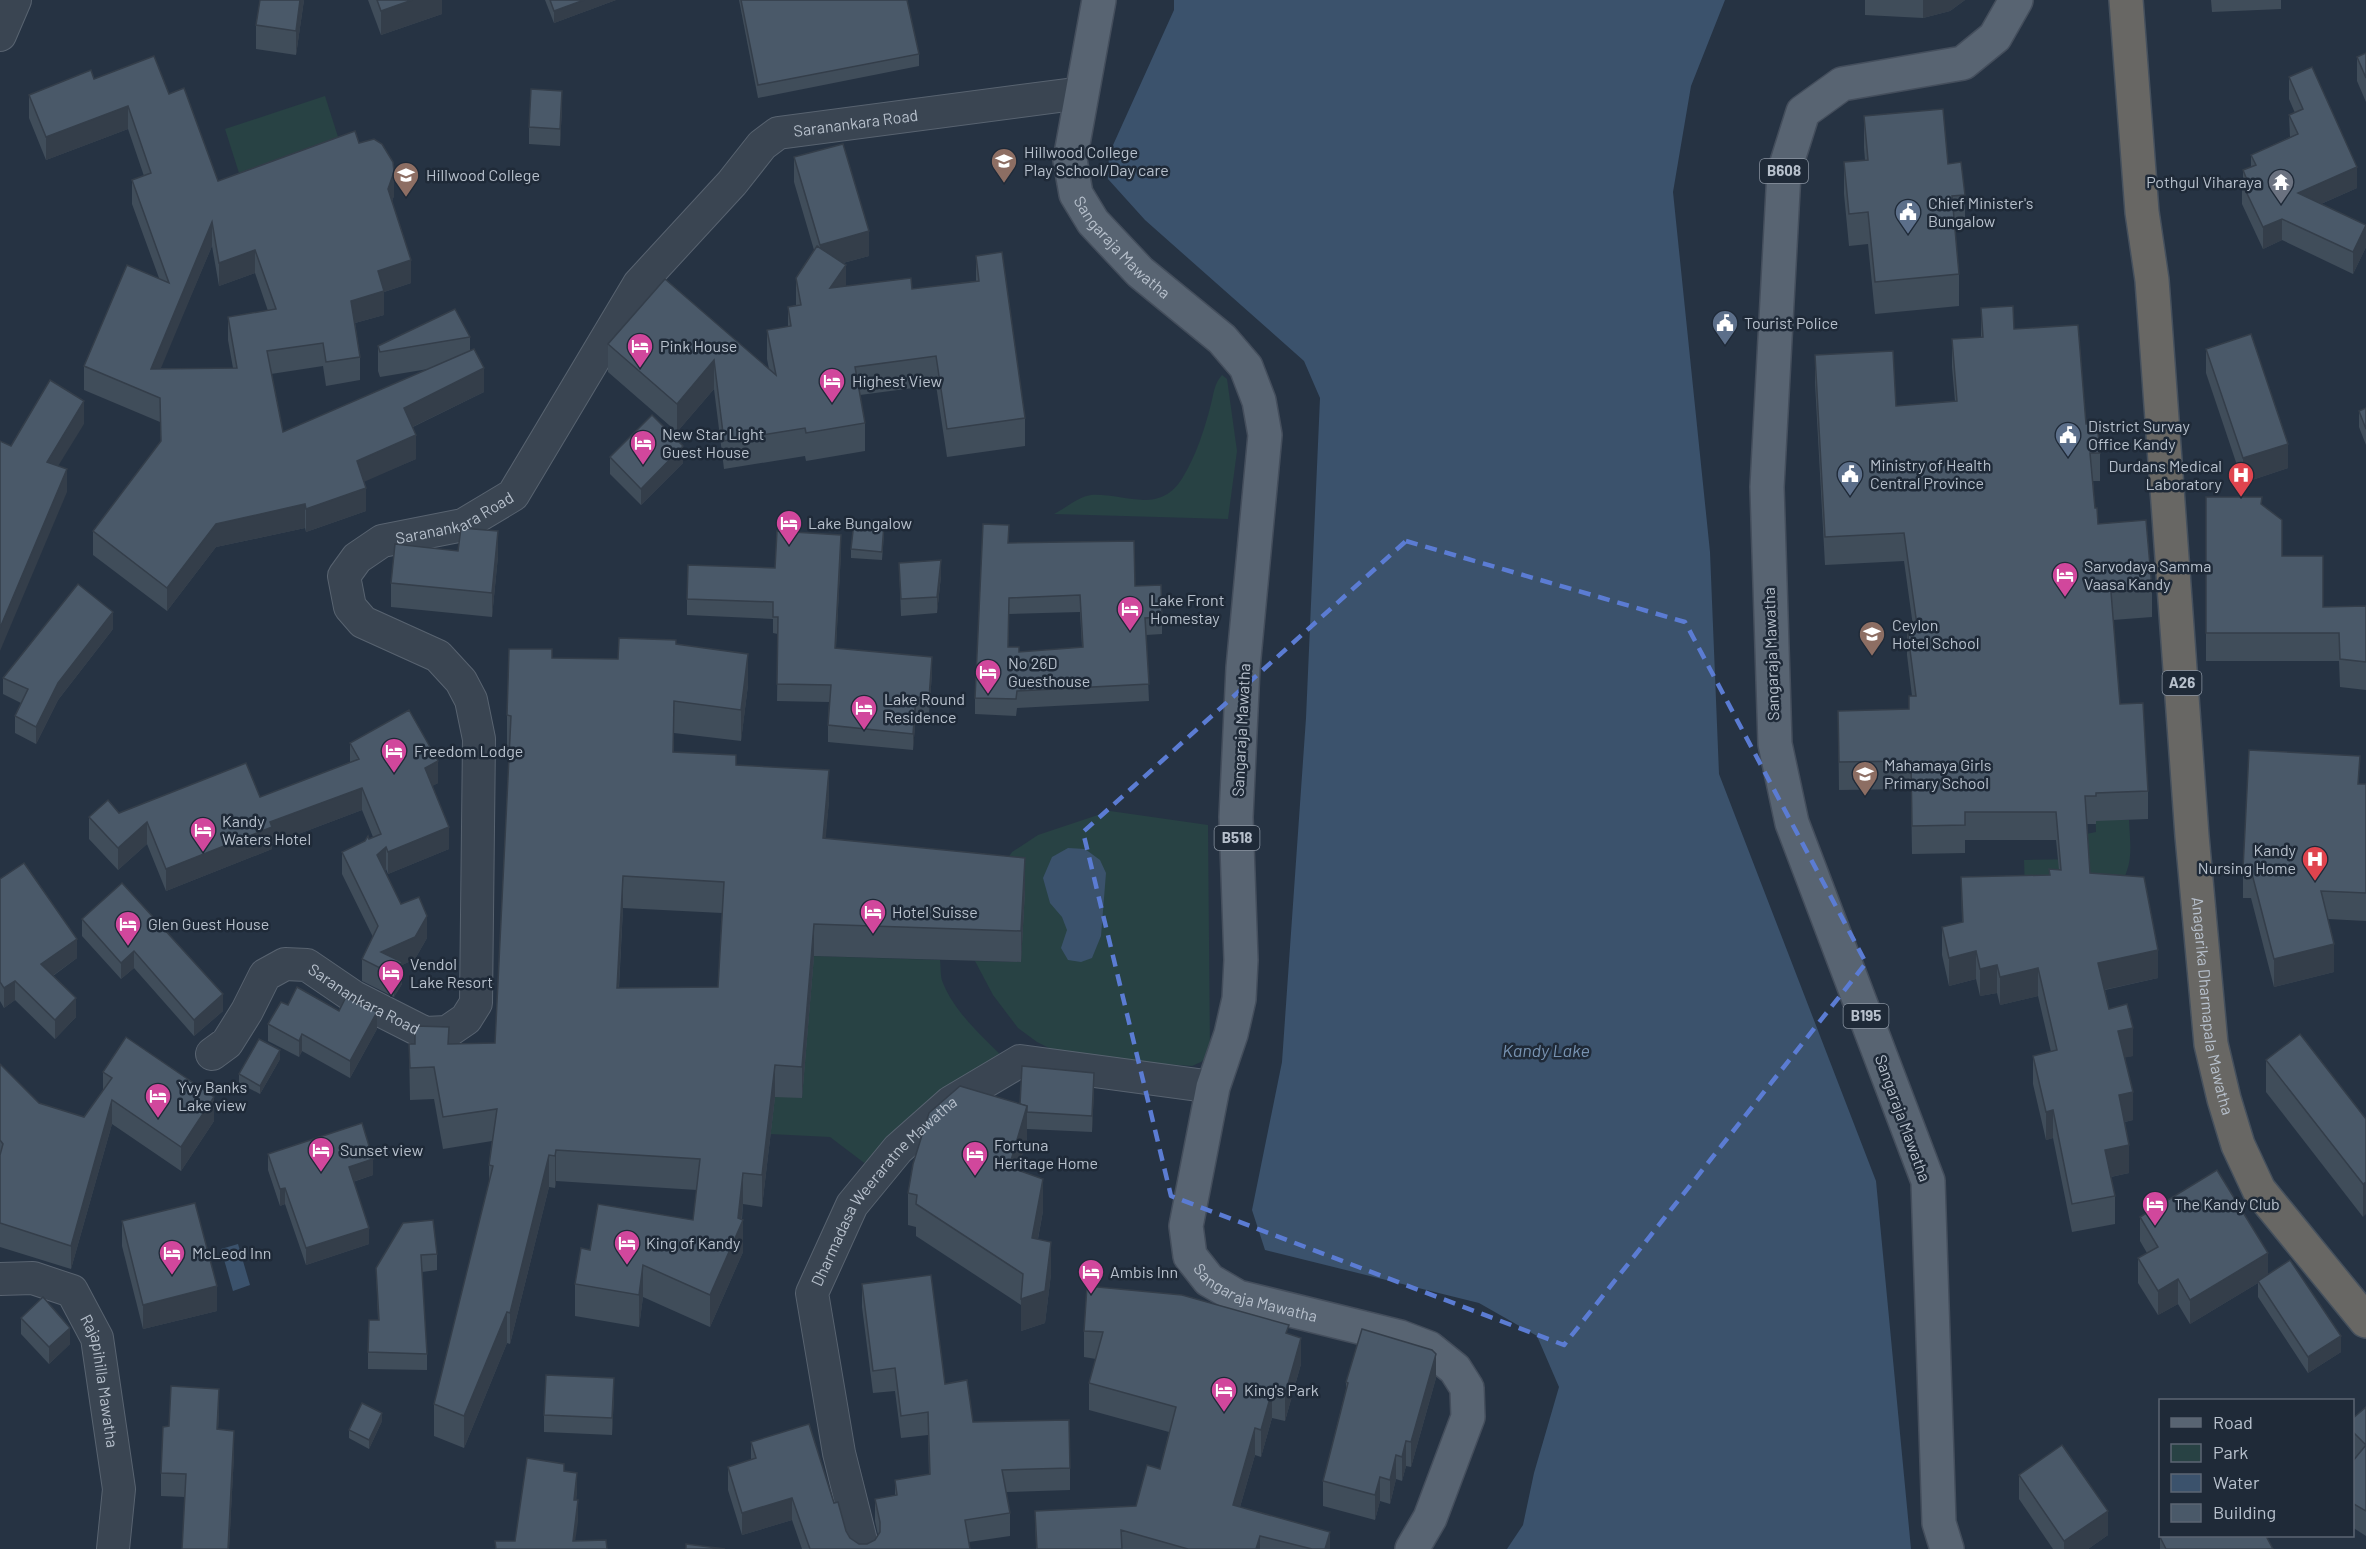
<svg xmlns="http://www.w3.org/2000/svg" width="2366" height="1549" font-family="Barlow,sans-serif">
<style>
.green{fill:#284244}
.water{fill:#3b526c}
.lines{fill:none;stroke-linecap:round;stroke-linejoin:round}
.minor-casing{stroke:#586370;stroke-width:34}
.primary-casing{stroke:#444e5c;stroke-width:36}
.trunk-casing{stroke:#45505d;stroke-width:36}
.minor{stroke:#3a4552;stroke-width:32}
.primary{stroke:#586472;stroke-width:33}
.trunk{stroke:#686764;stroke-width:33}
.wall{fill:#404d5a;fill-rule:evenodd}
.shaded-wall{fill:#343e4a}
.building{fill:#4a5969;stroke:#343e4a;stroke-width:1.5;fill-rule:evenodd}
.marked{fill:none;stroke:#5b7cd3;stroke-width:4.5;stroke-dasharray:12 8;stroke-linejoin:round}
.labels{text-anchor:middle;stroke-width:5;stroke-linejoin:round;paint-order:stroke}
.shield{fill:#1f2a38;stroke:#8993a0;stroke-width:1.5}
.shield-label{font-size:15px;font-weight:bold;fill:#b7c0cc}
.street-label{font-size:16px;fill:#b7c0cc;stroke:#1f2a38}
.poi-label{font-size:16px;fill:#b7c0cc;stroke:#1f2a38;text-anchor:start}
.water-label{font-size:18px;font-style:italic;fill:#7792b0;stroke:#1f2a38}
</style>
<rect width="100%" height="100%" fill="#263343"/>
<g class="green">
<path d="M 325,96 L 339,140 L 239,173 L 225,129 Z"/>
<path d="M 1222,375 L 1227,379 L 1237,451 L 1228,519 L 1054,514 C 1064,509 1080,496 1091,495 C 1125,493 1160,516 1183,477 C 1196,456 1205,428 1211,404 C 1214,393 1214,384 1222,375 Z"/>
<path d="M 2092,722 L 2122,820 L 2129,820 C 2130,843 2134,863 2121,883 L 2025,892 L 2024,860 L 2087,859 L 2086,834 L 2096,832 Z"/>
<path d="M 1110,811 L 1208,825 L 1210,1054 L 1201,1062 L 1192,1066 L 1069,1058 L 1037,1042 L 1018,1028 L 993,995 L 975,961 L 1021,962 L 1001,868 L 1012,852 L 1038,835 Z"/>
<path d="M 814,956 L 940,960 C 941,967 940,977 943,983 C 955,1013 984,1038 1006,1060 L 867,1165 L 830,1137 L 770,1134 L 707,1094 Z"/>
</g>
<g class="water">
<path d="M 1174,0 L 1725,0 L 1691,86 L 1673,192 L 1710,552 L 1719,774 L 1876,1181 L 1911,1549 L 1507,1549 L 1523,1525 L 1534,1473 L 1559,1387 L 1537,1336 L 1479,1303 L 1265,1250 L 1252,1210 L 1282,1062 L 1306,718 L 1320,398 L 1304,361 L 1145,220 L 1108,179 L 1109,154 L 1174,10 Z"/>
<path d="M 1068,848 L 1085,849 L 1100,860 L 1106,873 L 1101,936 L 1092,958 L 1081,962 L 1068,960 L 1061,948 L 1067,930 L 1062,917 L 1050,903 L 1043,878 L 1052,857 Z"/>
<path d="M 238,1244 L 250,1285 L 233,1291 L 221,1249 Z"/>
</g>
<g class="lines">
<g class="minor-casing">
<g id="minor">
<path d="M 0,35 L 15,0"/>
<path id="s1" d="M 212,1054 L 227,1043 L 247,1011 L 265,975 L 285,964 L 307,965 L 354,997 L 425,1033 L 447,1032 L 466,1019 L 476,1003 L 479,739 L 471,700 L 461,681 L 438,656 L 363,622 L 350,607 L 344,576 L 357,558 L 382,541 L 463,525 L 513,495 L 639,284 L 732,183 L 762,145 L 778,133 L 1082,93"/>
<path id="s2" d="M 0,1279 L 33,1278 L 72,1291 L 97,1338 L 119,1489 L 113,1549"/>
<path id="s3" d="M 863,1549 L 839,1453 L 812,1293 L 852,1205 L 898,1149 L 951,1102 L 1020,1061 L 1213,1087"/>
</g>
</g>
<g class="primary-casing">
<g id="primary">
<path id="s4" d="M 1099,0 L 1070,160 L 1076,194 L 1093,222 L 1140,272 L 1222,339 L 1246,367 L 1259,401 L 1265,435 L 1243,668 L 1236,817 L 1241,960 L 1239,999 L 1231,1034 L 1213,1087 L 1186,1226 L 1190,1256 L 1209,1280 L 1238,1297 L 1400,1337 L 1429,1348 L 1455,1369 L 1467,1388 L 1468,1417 L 1430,1518 L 1412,1549"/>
<path d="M 1947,1549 L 1939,1523 L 1928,1181 L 1792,823 L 1775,744 L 1767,487 L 1784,172 L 1803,112 L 1842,84 L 1963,63 L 1995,37 L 2016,0"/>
</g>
</g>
<g class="trunk-casing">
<g id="trunk">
<path id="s5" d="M 2126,0 L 2142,212 L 2152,280 L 2192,836 L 2211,1044 L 2224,1099 L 2238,1145 L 2259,1190 L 2366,1321"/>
</g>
</g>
<use href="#minor" class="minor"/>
<use href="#primary" class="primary"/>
<use href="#trunk" class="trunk"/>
</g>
<g class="wall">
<path d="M 304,0 L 296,55 L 256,49 L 256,25 Z"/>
<path d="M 368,0 L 442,0 L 442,14 L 381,35 Z"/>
<path d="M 545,0 L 616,0 L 554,23 Z"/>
<path d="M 739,0 L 907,0 L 919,54 L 919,66 L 758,98 Z"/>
<path d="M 1865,0 L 1965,0 L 1950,11 L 1923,18 L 1865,15 Z"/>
<path d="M 2211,0 L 2281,0 L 2281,9 L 2212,12 Z"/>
<path d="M 2366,53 L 2366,102 L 2357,81 L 2357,57 Z"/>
<path d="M 2289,77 L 2357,188 L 2321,204 L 2366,247 L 2353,274 L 2282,240 L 2263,249 L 2242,204 L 2242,183 L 2243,182 L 2243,170 L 2251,167 L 2251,155 L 2290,137 L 2289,115 L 2295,113 L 2289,99 Z"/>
<path d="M 94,79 L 169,94 L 218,181 L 359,143 L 394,196 L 392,201 L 411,283 L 384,292 L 384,315 L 355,323 L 360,357 L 360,380 L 326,386 L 323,366 L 271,374 L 283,432 L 428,369 L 380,377 L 378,371 L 378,346 L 470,337 L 470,351 L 484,392 L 413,427 L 416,459 L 364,481 L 366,511 L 306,532 L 305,528 L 216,547 L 167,611 L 93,555 L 93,531 L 161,442 L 160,422 L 84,390 L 84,366 L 159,278 L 132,204 L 132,180 L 144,176 L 128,129 L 46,160 L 29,118 L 29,95 ZM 212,246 L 219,286 L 255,273 L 268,311 L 228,317 L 228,340 L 233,368 L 160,368 Z"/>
<path d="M 562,107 L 560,146 L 529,144 L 529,127 Z"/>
<path d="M 1864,116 L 1948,164 L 1965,195 L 1965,227 L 1955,228 L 1959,274 L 1959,306 L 1875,314 L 1868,244 L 1849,246 L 1844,194 L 1844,162 L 1865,160 L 1864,148 Z"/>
<path d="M 794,157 L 869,256 L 843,263 L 846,286 L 912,289 L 976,281 L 976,256 L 1025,418 L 1025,446 L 947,457 L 936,385 L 860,395 L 865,423 L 865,451 L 806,461 L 805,456 L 724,469 L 714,389 L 677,432 L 608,372 L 608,344 L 769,369 L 767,359 L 767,330 L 788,327 L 788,307 L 796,305 L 796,278 L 814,250 L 794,182 Z"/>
<path d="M 1981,308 L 2014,329 L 2086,424 L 2100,453 L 2100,481 L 2093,481 L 2095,508 L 2098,524 L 2152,589 L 2152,617 L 2113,620 L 2120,704 L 2148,791 L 2148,819 L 2096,821 L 2096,824 L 2087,824 L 2090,873 L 2158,978 L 2105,990 L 2109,1009 L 2133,1056 L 2125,1057 L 2133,1120 L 2125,1122 L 2129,1173 L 2111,1177 L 2115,1196 L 2115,1224 L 2072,1232 L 2053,1138 L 2046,1140 L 2033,1084 L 2033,1056 L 2051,1052 L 2038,996 L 2000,1005 L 1997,993 L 1980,996 L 1976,979 L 1949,986 L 1942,955 L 1942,927 L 1962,922 L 1961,877 L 2049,875 L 2059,870 L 2056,840 L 1965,840 L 1965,853 L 1912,854 L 1911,789 L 1839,790 L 1838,711 L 1909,709 L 1912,696 L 1907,655 L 1907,627 L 1913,626 L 1904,561 L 1825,565 L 1815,383 L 1815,355 L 1896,406 L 1955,401 L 1952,367 L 1952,339 L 1981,337 Z"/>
<path d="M 2206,349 L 2288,468 L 2243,483 L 2206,373 Z"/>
<path d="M 2366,408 L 2366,445 L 2359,427 L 2359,411 Z"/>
<path d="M 610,457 L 683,463 L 641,505 L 610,474 Z"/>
<path d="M 2206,497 L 2262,504 L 2282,556 L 2323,607 L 2366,606 L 2366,690 L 2340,687 L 2339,661 L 2206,661 Z"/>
<path d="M 884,533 L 882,560 L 851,558 L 851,549 Z"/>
<path d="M 1008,543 L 1135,586 L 1162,617 L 1162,634 L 1146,635 L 1149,701 L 1017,708 L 1016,716 L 975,714 L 975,698 ZM 1080,612 L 1082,647 L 1019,652 L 1008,647 L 1009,614 Z"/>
<path d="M 841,552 L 836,648 L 932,673 L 929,714 L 916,713 L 913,750 L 828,742 L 828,725 L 829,702 L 777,701 L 778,634 L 773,633 L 773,619 L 687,615 L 687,599 L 775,568 Z"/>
<path d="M 498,556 L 492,617 L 391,607 L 391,583 Z"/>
<path d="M 899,563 L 941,576 L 937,613 L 901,616 Z"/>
<path d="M 113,629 L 58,700 L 36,744 L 15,733 L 15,716 L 21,703 L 3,694 L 3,678 Z"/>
<path d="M 676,644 L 748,685 L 741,741 L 674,733 L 674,752 L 736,765 L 829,801 L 825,839 L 1025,890 L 1021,962 L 814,956 L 802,1098 L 775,1097 L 762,1207 L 743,1204 L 742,1219 L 743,1252 L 710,1327 L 643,1297 L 639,1327 L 575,1316 L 575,1284 L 590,1250 L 693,1220 L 697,1190 L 556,1181 L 555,1188 L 549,1187 L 510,1344 L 507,1343 L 464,1448 L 434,1436 L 434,1404 L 489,1183 L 489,1165 L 492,1141 L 443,1149 L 434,1099 L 410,1100 L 409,1044 L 495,1043 L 510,747 L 507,747 L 507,715 L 552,658 L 618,659 ZM 623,908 L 722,913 L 718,987 L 619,988 Z"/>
<path d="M 350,743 L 438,783 L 432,786 L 449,849 L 388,874 L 386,869 L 385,871 L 401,904 L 427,938 L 415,959 L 402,965 L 402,984 L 394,997 L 362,981 L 362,959 L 373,937 L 342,874 L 342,852 L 373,837 L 362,810 L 272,844 L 272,849 L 166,891 L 147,844 L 118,870 L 89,839 L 89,817 L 260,797 L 350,762 Z"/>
<path d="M 2360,784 L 2366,784 L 2366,921 L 2328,919 L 2334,972 L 2274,987 L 2251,898 L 2243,898 L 2243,869 Z"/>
<path d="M 0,879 L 77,958 L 53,976 L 76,1017 L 55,1039 L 15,1000 L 4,1008 L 0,1001 Z"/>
<path d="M 122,883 L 223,1011 L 194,1036 L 134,968 L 121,979 L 82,936 L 82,919 Z"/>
<path d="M 288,1005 L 339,1011 L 377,1029 L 350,1078 L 302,1051 L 299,1057 L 268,1041 L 268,1024 Z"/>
<path d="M 280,1059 L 260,1094 L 239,1083 L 239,1074 Z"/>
<path d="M 2266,1060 L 2366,1119 L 2363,1217 L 2266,1092 Z"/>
<path d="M 0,1064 L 39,1103 L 84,1117 L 103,1090 L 103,1072 L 214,1121 L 181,1171 L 112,1124 L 71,1269 L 0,1247 Z"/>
<path d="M 1094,1089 L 1092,1132 L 1027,1129 L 1027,1138 L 1018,1170 L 1043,1211 L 1038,1239 L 1051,1274 L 1045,1323 L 1021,1331 L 1021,1305 L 916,1236 L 916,1227 L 908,1225 L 908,1193 L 1020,1104 Z"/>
<path d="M 268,1154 L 373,1175 L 353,1182 L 369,1244 L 306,1265 L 285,1204 L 280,1206 L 268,1170 Z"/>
<path d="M 2140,1217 L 2268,1274 L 2341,1352 L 2308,1373 L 2258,1297 L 2258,1283 L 2190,1324 L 2178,1304 L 2158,1315 L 2138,1283 L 2138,1258 L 2147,1253 L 2140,1241 Z"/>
<path d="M 122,1221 L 217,1311 L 143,1329 L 122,1246 Z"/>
<path d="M 403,1223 L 437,1254 L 437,1270 L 422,1272 L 427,1354 L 427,1370 L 368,1369 L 368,1352 L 378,1320 L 376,1268 Z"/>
<path d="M 862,1284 L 945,1384 L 973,1422 L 1070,1468 L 1070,1490 L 1006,1492 L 1010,1513 L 1010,1536 L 969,1542 L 970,1549 L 802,1549 L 792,1520 L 742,1535 L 728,1490 L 728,1467 L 751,1460 L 751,1442 L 834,1503 L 850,1538 L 859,1544 L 867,1544 L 875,1540 L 878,1535 L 875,1521 L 875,1499 L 895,1495 L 895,1480 L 929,1474 L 928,1435 L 901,1438 L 895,1391 L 873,1393 L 862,1307 Z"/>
<path d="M 21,1318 L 70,1344 L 49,1364 L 21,1334 Z"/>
<path d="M 1084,1331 L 1289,1334 L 1301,1364 L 1285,1421 L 1272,1418 L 1261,1457 L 1255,1455 L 1240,1507 L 1330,1549 L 1036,1549 L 1035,1511 L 1136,1506 L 1160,1469 L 1169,1432 L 1089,1410 L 1089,1383 L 1096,1359 L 1084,1357 Z"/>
<path d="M 1436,1378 L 1411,1467 L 1406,1466 L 1402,1481 L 1396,1479 L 1390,1504 L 1380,1501 L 1375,1520 L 1323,1506 L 1323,1481 L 1346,1389 L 1346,1382 Z"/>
<path d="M 614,1395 L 612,1435 L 544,1432 L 544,1415 Z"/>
<path d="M 2366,1407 L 2366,1536 L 2352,1527 L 2352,1462 L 2355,1459 L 2352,1455 L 2352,1419 Z"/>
<path d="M 219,1412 L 218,1429 L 234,1454 L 229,1549 L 182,1549 L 185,1497 L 161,1496 L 161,1473 Z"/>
<path d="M 382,1421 L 369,1449 L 349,1438 L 349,1430 Z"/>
<path d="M 2019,1475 L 2108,1535 L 2088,1549 L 2053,1549 L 2019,1499 Z"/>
<path d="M 2160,1537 L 2273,1549 L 2160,1549 Z"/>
</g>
<g class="shaded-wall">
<path d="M 300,0 L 304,0 L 296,55 L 296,31 Z"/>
<path d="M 412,0 L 442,0 L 442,14 L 381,35 L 381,11 Z"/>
<path d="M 584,0 L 616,0 L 554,23 L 554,11 Z"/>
<path d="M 1923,0 L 1965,0 L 1950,11 L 1923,18 Z"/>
<path d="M 562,91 L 562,107 L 560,146 L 560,129 Z"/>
<path d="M 128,106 L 128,129 L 46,160 L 46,137 Z"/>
<path d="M 2357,167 L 2357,188 L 2298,214 L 2298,193 Z"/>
<path d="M 394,172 L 394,196 L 388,212 L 388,189 Z"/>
<path d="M 2282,219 L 2282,240 L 2263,249 L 2263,227 Z"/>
<path d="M 212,222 L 212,246 L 151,392 L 151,369 Z"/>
<path d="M 2366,225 L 2366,247 L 2353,274 L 2353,252 Z"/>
<path d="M 869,231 L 869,256 L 820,269 L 820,245 Z"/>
<path d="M 255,250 L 255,273 L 219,286 L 219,263 Z"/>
<path d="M 411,260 L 411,283 L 384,292 L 384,315 L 351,324 L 351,301 L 378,271 Z"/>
<path d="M 846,265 L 846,293 L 830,288 Z"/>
<path d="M 714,360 L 714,389 L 677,432 L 677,404 Z"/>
<path d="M 484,368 L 484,392 L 404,431 L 404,408 Z"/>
<path d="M 84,401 L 84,424 L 47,484 L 47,462 Z"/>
<path d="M 416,435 L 416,459 L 357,485 L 357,461 Z"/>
<path d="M 2288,444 L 2288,468 L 2243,483 L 2243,458 Z"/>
<path d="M 683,446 L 683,463 L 641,505 L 641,489 Z"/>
<path d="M 67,469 L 67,492 L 0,651 L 0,628 Z"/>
<path d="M 366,488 L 366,511 L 306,532 L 306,509 Z"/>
<path d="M 305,504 L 305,528 L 216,547 L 167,611 L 167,588 L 216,524 Z"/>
<path d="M 498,531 L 498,556 L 492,617 L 492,593 Z"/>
<path d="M 841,535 L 841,552 L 835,664 L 835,648 Z"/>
<path d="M 941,560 L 941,576 L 937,613 L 937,597 Z"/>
<path d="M 113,612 L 113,629 L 58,700 L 36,744 L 36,727 L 58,683 Z"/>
<path d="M 748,654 L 748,685 L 741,741 L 741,710 Z"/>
<path d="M 932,657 L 932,673 L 929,714 L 929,698 Z"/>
<path d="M 916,697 L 916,713 L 913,750 L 913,734 Z"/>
<path d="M 674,701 L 674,733 L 673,784 L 673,752 Z"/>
<path d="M 438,761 L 438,783 L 425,790 L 425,768 Z"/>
<path d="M 829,770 L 829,801 L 823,870 L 823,838 Z"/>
<path d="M 362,788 L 362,810 L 272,844 L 272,849 L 166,891 L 166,869 L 270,822 Z"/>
<path d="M 147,822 L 147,844 L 118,870 L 118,848 Z"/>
<path d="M 449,827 L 449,849 L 388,874 L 388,852 Z"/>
<path d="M 386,847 L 386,869 L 377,877 L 377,855 Z"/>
<path d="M 1025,858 L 1025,890 L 1021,962 L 1021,931 Z"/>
<path d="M 623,876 L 623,908 L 617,1020 L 617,988 Z"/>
<path d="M 427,916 L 427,938 L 415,959 L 402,965 L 402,984 L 394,997 L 394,975 L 381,952 Z"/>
<path d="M 814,924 L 814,956 L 802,1098 L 802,1067 Z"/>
<path d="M 77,939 L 77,958 L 41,984 L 41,964 Z"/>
<path d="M 2334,944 L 2334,972 L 2274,987 L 2274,959 Z"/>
<path d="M 2158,950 L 2158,978 L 2098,991 L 2098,963 Z"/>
<path d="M 134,951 L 134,968 L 121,979 L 121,963 Z"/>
<path d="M 1976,951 L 1976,979 L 1949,986 L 1949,958 Z"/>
<path d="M 1997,965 L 1997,993 L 1980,996 L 1980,969 Z"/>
<path d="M 2038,968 L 2038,996 L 2000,1005 L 2000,977 Z"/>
<path d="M 15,981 L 15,1000 L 4,1008 L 4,988 Z"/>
<path d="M 223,994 L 223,1011 L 194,1036 L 194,1020 Z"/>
<path d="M 76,998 L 76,1017 L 55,1039 L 55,1020 Z"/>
<path d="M 377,1012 L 377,1029 L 350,1078 L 350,1061 Z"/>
<path d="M 2133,1028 L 2133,1056 L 2118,1059 L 2118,1031 Z"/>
<path d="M 302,1034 L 302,1051 L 299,1057 L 299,1041 Z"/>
<path d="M 280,1050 L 280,1059 L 260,1094 L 260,1086 Z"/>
<path d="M 775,1065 L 775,1097 L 762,1207 L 762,1175 Z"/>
<path d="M 1094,1073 L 1094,1089 L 1092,1132 L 1092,1116 Z"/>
<path d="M 2133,1092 L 2133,1120 L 2119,1123 L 2119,1095 Z"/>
<path d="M 214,1097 L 214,1121 L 181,1171 L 181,1147 Z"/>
<path d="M 112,1100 L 112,1124 L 71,1269 L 71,1246 Z"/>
<path d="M 1027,1106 L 1027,1138 L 1009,1199 L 1009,1167 Z"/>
<path d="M 2053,1110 L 2053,1138 L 2046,1140 L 2046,1112 Z"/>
<path d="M 2129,1145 L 2129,1173 L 2105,1178 L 2105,1150 Z"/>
<path d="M 556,1150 L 556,1181 L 555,1188 L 555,1156 Z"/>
<path d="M 549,1155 L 549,1187 L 510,1344 L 510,1313 Z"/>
<path d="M 373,1159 L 373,1175 L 349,1183 L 349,1167 Z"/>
<path d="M 743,1173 L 743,1204 L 741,1224 L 743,1220 L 743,1252 L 710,1327 L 710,1295 L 738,1218 Z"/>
<path d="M 1043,1179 L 1043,1211 L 1032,1270 L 1032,1238 Z"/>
<path d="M 2366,1182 L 2366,1214 L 2363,1217 L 2363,1184 Z"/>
<path d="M 285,1188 L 285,1204 L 280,1206 L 280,1189 Z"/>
<path d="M 369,1228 L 369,1244 L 306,1265 L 306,1248 Z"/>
<path d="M 1051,1242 L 1051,1274 L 1045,1323 L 1021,1331 L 1021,1299 Z"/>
<path d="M 2268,1253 L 2268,1277 L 2258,1281 L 2258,1283 L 2190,1324 L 2190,1300 Z"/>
<path d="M 643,1265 L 643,1297 L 639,1327 L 639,1295 Z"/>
<path d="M 2178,1279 L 2178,1304 L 2158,1315 L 2158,1291 Z"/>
<path d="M 217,1286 L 217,1311 L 143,1329 L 143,1305 Z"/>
<path d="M 507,1312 L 507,1343 L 464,1448 L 464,1416 Z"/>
<path d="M 70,1328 L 70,1344 L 49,1364 L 49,1347 Z"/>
<path d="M 2341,1336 L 2341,1352 L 2308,1373 L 2308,1357 Z"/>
<path d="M 1301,1338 L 1301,1364 L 1285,1421 L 1285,1395 Z"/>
<path d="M 1436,1354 L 1436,1378 L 1411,1467 L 1411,1442 Z"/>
<path d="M 614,1378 L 614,1395 L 612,1435 L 612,1418 Z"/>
<path d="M 219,1389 L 219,1412 L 217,1452 L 217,1429 Z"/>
<path d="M 1272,1391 L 1272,1418 L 1261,1457 L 1261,1430 Z"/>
<path d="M 382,1413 L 382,1421 L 369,1449 L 369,1440 Z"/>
<path d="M 1255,1428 L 1255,1455 L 1233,1531 L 1233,1505 Z"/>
<path d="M 234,1431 L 234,1454 L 229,1549 L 228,1549 Z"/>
<path d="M 1406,1441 L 1406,1466 L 1402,1481 L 1402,1457 Z"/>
<path d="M 1396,1455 L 1396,1479 L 1390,1504 L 1390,1480 Z"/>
<path d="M 577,1473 L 577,1495 L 574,1521 L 574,1500 Z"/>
<path d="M 1380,1477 L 1380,1501 L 1375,1520 L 1375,1495 Z"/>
<path d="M 792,1498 L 792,1520 L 742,1535 L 742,1513 Z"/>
<path d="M 578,1500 L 578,1522 L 574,1549 L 573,1541 Z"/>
<path d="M 2108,1511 L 2108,1535 L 2088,1549 L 2064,1549 L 2064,1541 Z"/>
<path d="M 1330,1532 L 1330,1549 L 1325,1549 Z"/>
<path d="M 1260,1536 L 1260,1549 L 1256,1549 Z"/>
</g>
<g class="building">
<path d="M 260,0 L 300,0 L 296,31 L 256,25 Z"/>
<path d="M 377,0 L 412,0 L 381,11 Z"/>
<path d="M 550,0 L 584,0 L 554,11 Z"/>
<path d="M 741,0 L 907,0 L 919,54 L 758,85 Z"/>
<path d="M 2366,53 L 2366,78 L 2357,57 Z"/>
<path d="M 154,56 L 169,94 L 184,88 L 218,181 L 355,131 L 359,143 L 374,139 L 382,144 L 393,162 L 394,172 L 388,189 L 411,260 L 378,271 L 384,291 L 351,301 L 360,357 L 326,362 L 323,343 L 267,351 L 283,432 L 474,349 L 484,368 L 404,408 L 416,435 L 357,461 L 366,488 L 306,509 L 305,504 L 216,524 L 167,588 L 93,531 L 161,441 L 160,398 L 84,366 L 127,265 L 169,283 L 132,180 L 151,173 L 128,106 L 46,137 L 29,95 L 91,70 L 94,79 ZM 212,222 L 219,263 L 255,250 L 276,309 L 228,317 L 237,368 L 151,369 Z"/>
<path d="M 2312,67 L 2357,167 L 2298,193 L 2366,225 L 2353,252 L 2282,219 L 2263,227 L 2242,183 L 2247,180 L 2243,170 L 2256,165 L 2251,155 L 2298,134 L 2289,115 L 2303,109 L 2289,77 Z"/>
<path d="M 531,89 L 562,91 L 560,129 L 529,127 Z"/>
<path d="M 1943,109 L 1948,164 L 1961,162 L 1965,195 L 1952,196 L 1959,274 L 1875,282 L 1868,212 L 1849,214 L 1844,162 L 1868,160 L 1864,116 Z"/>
<path d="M 843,144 L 869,231 L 820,245 L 794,157 Z"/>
<path d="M 817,246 L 846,265 L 830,288 L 911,278 L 912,289 L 979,281 L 976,256 L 1002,252 L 1025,418 L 947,429 L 936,356 L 855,367 L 865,423 L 806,433 L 805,428 L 724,441 L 714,360 L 677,404 L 608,344 L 665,279 L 776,375 L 767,330 L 791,326 L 788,307 L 801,305 L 796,278 Z"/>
<path d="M 2013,306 L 2014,329 L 2078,325 L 2086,424 L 2097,423 L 2100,453 L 2090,453 L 2095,508 L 2097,508 L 2098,524 L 2146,520 L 2152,589 L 2111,592 L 2120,704 L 2143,703 L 2148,791 L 2096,793 L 2096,796 L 2085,796 L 2090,873 L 2144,877 L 2158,950 L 2098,963 L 2109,1009 L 2127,1004 L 2133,1028 L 2118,1031 L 2133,1092 L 2119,1095 L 2129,1145 L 2105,1150 L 2115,1196 L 2072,1204 L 2053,1110 L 2046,1112 L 2033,1056 L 2057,1050 L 2038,968 L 2000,977 L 1997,965 L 1980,969 L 1976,951 L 1949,958 L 1942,927 L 1963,922 L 1961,877 L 2050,875 L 2049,869 L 2061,870 L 2056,812 L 1965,812 L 1965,825 L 1912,826 L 1911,761 L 1839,762 L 1838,711 L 1909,709 L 1909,696 L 1916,696 L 1907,627 L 1917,625 L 1904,533 L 1825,537 L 1815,355 L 1893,351 L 1896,406 L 1957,401 L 1952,339 L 1983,337 L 1981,308 Z"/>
<path d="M 455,309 L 470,337 L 380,352 L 378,346 Z"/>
<path d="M 2251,334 L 2288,444 L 2243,458 L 2206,349 Z"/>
<path d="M 50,380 L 84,401 L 47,462 L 67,469 L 0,628 L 0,441 L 11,446 Z"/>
<path d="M 2366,408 L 2366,429 L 2359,411 Z"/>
<path d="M 652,415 L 683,446 L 641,489 L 610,457 Z"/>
<path d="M 2206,497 L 2262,497 L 2261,504 L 2282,520 L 2282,556 L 2323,556 L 2323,607 L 2366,606 L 2366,662 L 2340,659 L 2339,633 L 2206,633 Z"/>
<path d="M 854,522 L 884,524 L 882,552 L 851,549 Z"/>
<path d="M 983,524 L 1009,525 L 1008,543 L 1134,541 L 1135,586 L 1161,585 L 1162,617 L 1145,618 L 1149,684 L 1017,691 L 1016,699 L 975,698 ZM 1080,595 L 1083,647 L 1019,652 L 1019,647 L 1008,647 L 1009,598 Z"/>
<path d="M 461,528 L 498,531 L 492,593 L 391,583 L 395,544 L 458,551 Z"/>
<path d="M 777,531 L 841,535 L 835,648 L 932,657 L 929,698 L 916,697 L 913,734 L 828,725 L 831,685 L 777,684 L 778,617 L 773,617 L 773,602 L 687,599 L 688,565 L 775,568 Z"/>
<path d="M 941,560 L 937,597 L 901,599 L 899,563 Z"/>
<path d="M 78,584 L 113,612 L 58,683 L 36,727 L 15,716 L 28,689 L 3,678 Z"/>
<path d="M 619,638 L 676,640 L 676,644 L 748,654 L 741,710 L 674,701 L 673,752 L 736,755 L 736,765 L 829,770 L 823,838 L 1025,858 L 1021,931 L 814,924 L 802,1067 L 775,1065 L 762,1175 L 743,1173 L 738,1218 L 743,1220 L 710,1295 L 643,1265 L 639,1295 L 575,1284 L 581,1248 L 590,1250 L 598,1204 L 693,1220 L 700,1159 L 556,1150 L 555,1156 L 549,1155 L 510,1313 L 507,1312 L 464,1416 L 434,1404 L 493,1166 L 489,1165 L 497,1109 L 443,1117 L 434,1067 L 410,1068 L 409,1044 L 415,1044 L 415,1026 L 449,1027 L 448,1044 L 495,1043 L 511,716 L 507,715 L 509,649 L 552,649 L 552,658 L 618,659 ZM 623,876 L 724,882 L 718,987 L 617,988 Z"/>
<path d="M 409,710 L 438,761 L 425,768 L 449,827 L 388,852 L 386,847 L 377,855 L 401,904 L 419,897 L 427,916 L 415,937 L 381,952 L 402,962 L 394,975 L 362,959 L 378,926 L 342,852 L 365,841 L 368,836 L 369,839 L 381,834 L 362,788 L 270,822 L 272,827 L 166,869 L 147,822 L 118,848 L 89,817 L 108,800 L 119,813 L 246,763 L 260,797 L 359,759 L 350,743 Z"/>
<path d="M 2249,750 L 2360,756 L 2358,784 L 2366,784 L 2366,893 L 2321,891 L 2334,944 L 2274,959 L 2251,870 L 2243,869 Z"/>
<path d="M 24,863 L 77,939 L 41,964 L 76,998 L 55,1020 L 15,981 L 4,988 L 0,982 L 0,879 Z"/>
<path d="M 122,883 L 223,994 L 194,1020 L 134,951 L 121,963 L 82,919 Z"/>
<path d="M 297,987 L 339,1011 L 346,997 L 377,1012 L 350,1061 L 302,1034 L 299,1041 L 268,1024 L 281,1002 L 288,1005 Z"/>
<path d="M 2300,1034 L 2366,1119 L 2366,1182 L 2363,1184 L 2266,1060 Z"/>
<path d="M 126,1037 L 214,1097 L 181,1147 L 112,1100 L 71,1246 L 0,1223 L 0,1155 L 3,1144 L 0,1140 L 0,1064 L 39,1103 L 84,1117 L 112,1078 L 103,1072 Z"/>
<path d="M 259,1039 L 280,1050 L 260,1086 L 239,1074 Z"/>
<path d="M 1022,1066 L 1094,1073 L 1092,1116 L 1027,1112 L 1027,1106 L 1020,1104 Z"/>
<path d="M 960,1086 L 1027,1106 L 1009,1167 L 1043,1179 L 1032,1238 L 1051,1242 L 1045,1291 L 1021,1299 L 1023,1274 L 916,1204 L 917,1195 L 908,1193 L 913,1164 L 929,1113 Z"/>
<path d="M 362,1123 L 373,1159 L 349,1167 L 369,1228 L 306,1248 L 285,1188 L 280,1189 L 268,1154 Z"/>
<path d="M 2217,1170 L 2268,1253 L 2190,1300 L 2178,1279 L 2158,1291 L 2138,1258 L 2158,1247 L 2140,1217 Z"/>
<path d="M 195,1203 L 217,1286 L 143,1305 L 122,1221 Z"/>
<path d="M 433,1220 L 437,1254 L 421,1255 L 427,1354 L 368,1352 L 369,1320 L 379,1320 L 376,1268 L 403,1223 Z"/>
<path d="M 2290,1260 L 2341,1336 L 2308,1357 L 2258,1281 Z"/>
<path d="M 931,1275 L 945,1384 L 967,1380 L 973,1422 L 1069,1420 L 1070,1468 L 1002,1470 L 1010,1513 L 965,1520 L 970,1549 L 810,1549 L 792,1498 L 742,1513 L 728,1467 L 756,1458 L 751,1442 L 809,1424 L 834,1503 L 838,1502 L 846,1531 L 850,1538 L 859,1544 L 867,1544 L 875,1540 L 880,1532 L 880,1522 L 875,1499 L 897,1495 L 895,1480 L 930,1474 L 928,1412 L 901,1416 L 895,1368 L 873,1371 L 862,1284 Z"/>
<path d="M 1087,1286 L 1182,1295 L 1289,1325 L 1286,1333 L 1301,1338 L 1285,1395 L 1272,1391 L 1261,1430 L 1255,1428 L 1233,1505 L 1330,1532 L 1325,1549 L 1312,1549 L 1260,1536 L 1256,1549 L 1188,1549 L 1121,1530 L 1122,1549 L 1037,1549 L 1035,1511 L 1136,1506 L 1147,1465 L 1160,1469 L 1176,1407 L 1089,1383 L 1103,1332 L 1084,1331 Z"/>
<path d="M 43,1297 L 70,1328 L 49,1347 L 21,1318 Z"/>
<path d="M 1362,1329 L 1432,1350 L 1436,1354 L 1411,1442 L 1406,1441 L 1402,1457 L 1396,1455 L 1390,1480 L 1380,1477 L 1375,1495 L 1323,1481 L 1348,1383 L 1346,1382 Z"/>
<path d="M 546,1375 L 614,1378 L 612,1418 L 544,1415 Z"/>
<path d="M 171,1386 L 219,1389 L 217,1429 L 234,1431 L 228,1549 L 182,1549 L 186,1474 L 161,1473 L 163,1427 L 169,1426 Z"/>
<path d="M 362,1403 L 382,1413 L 369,1440 L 349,1430 Z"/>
<path d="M 2366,1407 L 2366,1511 L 2352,1503 L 2352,1462 L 2366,1445 L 2352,1431 L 2352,1419 Z"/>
<path d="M 2062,1445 L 2108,1511 L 2064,1541 L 2019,1475 Z"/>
<path d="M 527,1458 L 564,1464 L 564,1471 L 577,1473 L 574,1500 L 578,1500 L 573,1541 L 606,1540 L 607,1549 L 496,1549 L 495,1541 L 515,1541 Z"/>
<path d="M 2163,1536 L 2266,1536 L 2273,1549 L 2166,1549 L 2160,1537 Z"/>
<path d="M 686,1544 L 725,1549 L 686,1549 Z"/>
</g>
<path class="marked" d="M 1406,541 L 1685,622 L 1866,963 L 1564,1345 L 1171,1196 L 1083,832 Z"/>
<defs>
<g id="school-pin" transform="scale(1.35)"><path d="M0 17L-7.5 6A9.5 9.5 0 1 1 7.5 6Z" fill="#8d6e63" stroke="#1f2a38"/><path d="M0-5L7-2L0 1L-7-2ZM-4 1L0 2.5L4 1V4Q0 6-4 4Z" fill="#fff"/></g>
<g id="temple-pin" transform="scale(1.35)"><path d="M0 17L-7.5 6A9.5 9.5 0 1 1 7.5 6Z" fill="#6b7280" stroke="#1f2a38"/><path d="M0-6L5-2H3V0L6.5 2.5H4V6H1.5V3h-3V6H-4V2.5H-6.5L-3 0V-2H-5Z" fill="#fff"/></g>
<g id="civic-pin" transform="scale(1.35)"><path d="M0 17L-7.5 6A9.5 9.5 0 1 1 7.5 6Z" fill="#5c6f8a" stroke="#1f2a38"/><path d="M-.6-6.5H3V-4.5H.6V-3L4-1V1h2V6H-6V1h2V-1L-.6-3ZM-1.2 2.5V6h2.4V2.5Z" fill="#fff"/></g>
<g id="hotel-pin" transform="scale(1.35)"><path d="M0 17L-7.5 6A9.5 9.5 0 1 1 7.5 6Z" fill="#d1479c" stroke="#1f2a38"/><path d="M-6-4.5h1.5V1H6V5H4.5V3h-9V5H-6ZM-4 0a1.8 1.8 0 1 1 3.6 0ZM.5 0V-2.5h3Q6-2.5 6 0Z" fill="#fff"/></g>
<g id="hospital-pin" transform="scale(1.35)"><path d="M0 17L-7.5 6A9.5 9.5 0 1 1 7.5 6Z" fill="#e0444e" stroke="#1f2a38"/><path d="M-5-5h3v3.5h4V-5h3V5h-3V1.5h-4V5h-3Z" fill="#fff"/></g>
<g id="university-pin" transform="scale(1.35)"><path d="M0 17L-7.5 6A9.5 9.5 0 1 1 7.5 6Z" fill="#8d6e63" stroke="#1f2a38"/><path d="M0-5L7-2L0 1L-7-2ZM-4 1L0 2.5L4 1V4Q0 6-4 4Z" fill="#fff"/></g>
</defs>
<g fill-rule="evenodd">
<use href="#school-pin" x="1004" y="161"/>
<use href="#school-pin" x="406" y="175"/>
<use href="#temple-pin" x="2281" y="182"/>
<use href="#civic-pin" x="1908" y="212"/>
<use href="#civic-pin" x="1725" y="323"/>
<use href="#hotel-pin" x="640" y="346"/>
<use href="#hotel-pin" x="832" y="381"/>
<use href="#civic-pin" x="2068" y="435"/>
<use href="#hotel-pin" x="643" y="443"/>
<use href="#civic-pin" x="1850" y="474"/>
<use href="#hospital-pin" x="2241" y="475"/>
<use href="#hotel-pin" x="789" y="523"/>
<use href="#hotel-pin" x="2065" y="575"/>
<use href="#hotel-pin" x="1130" y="609"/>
<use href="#university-pin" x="1872" y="634"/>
<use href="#hotel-pin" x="988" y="672"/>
<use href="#hotel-pin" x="864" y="708"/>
<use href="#hotel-pin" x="394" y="751"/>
<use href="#school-pin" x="1865" y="774"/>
<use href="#hotel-pin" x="203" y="830"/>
<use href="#hospital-pin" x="2315" y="859"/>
<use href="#hotel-pin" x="873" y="912"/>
<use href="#hotel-pin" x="128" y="924"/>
<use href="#hotel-pin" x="391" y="973"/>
<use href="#hotel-pin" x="158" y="1096"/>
<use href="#hotel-pin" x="321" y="1150"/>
<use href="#hotel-pin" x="975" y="1154"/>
<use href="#hotel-pin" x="2155" y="1204"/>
<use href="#hotel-pin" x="627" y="1243"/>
<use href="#hotel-pin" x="172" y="1253"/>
<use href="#hotel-pin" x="1091" y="1272"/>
<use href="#hotel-pin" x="1224" y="1390"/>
</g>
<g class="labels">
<g class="shield">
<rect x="1760" y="159" width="48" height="24" rx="4.5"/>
<rect x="2162.5" y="671" width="39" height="24" rx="4.5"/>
<rect x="1214.5" y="826" width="45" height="24" rx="4.5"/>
<rect x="1843.5" y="1004" width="45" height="24" rx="4.5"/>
</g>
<g class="shield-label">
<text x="1784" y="176">B608</text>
<text x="2182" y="688">A26</text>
<text x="1237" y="843">B518</text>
<text x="1866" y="1021">B195</text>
</g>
<g class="street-label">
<text dy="6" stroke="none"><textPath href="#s1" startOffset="1558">Saranankara Road</textPath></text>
<text dy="6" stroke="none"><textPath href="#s4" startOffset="268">Sangaraja Mawatha</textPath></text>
<text dy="6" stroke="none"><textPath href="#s1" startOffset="964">Saranankara Road</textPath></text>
<text transform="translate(1771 654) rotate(-92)" y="6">Sangaraja Mawatha</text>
<text transform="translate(1241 730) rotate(-87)" y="6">Sangaraja Mawatha</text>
<text dy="6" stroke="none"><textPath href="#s1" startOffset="208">Saranankara Road</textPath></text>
<text dy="6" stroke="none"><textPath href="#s5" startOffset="1010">Anagarika Dharmapala Mawatha</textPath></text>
<text transform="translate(1903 1118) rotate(70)" y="6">Sangaraja Mawatha</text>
<text dy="6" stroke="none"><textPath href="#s3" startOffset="388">Dharmadasa Weeraratne Mawatha</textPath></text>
<text dy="6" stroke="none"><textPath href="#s4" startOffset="1420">Sangaraja Mawatha</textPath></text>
<text dy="6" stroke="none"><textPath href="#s2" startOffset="170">Rajapihilla Mawatha</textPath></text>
</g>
<g class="poi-label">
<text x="1024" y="158">Hillwood College<tspan x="1024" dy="18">Play School/Day care</tspan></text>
<text x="426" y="181">Hillwood College</text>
<text x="2262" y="188" text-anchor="end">Pothgul Viharaya</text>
<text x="1928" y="209">Chief Minister's<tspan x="1928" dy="18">Bungalow</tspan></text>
<text x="1744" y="329">Tourist Police</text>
<text x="660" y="352">Pink House</text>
<text x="852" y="387">Highest View</text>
<text x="2088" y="432">District Survay<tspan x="2088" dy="18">Office Kandy</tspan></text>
<text x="662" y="440">New Star Light<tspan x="662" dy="18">Guest House</tspan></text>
<text x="1870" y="471">Ministry of Health<tspan x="1870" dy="18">Central Province</tspan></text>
<text x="2222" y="472" text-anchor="end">Durdans Medical<tspan x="2222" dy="18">Laboratory</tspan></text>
<text x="808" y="529">Lake Bungalow</text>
<text x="2084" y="572">Sarvodaya Samma<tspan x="2084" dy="18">Vaasa Kandy</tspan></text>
<text x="1150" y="606">Lake Front<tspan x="1150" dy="18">Homestay</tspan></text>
<text x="1892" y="631">Ceylon<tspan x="1892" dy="18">Hotel School</tspan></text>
<text x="1008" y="669">No 26D<tspan x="1008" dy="18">Guesthouse</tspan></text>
<text x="884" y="705">Lake Round<tspan x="884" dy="18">Residence</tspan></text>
<text x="414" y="757">Freedom Lodge</text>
<text x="1884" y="771">Mahamaya Girls<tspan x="1884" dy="18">Primary School</tspan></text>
<text x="222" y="827">Kandy<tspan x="222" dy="18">Waters Hotel</tspan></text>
<text x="2296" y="856" text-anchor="end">Kandy<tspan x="2296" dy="18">Nursing Home</tspan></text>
<text x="892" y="918">Hotel Suisse</text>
<text x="148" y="930">Glen Guest House</text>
<text x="410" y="970">Vendol<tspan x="410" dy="18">Lake Resort</tspan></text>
<text x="178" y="1093">Yvy Banks<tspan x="178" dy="18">Lake view</tspan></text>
<text x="994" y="1151">Fortuna<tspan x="994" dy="18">Heritage Home</tspan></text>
<text x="340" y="1156">Sunset view</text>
<text x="2174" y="1210">The Kandy Club</text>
<text x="646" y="1249">King of Kandy</text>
<text x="192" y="1259">McLeod Inn</text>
<text x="1110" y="1278">Ambis Inn</text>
<text x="1244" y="1396">King's Park</text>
</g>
<g class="water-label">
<text x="1546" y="1057">Kandy Lake</text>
</g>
</g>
<rect x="2159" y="1399" width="195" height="138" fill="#1f2a38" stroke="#5c6673" stroke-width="1.5"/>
<rect x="2171" y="1418" width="30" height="9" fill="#586472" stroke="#5c6673" stroke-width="1.5"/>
<text x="2213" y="1429" font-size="18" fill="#b7c0cc">Road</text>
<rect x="2171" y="1444" width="30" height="18" fill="#284244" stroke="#5c6673" stroke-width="1.5"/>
<text x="2213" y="1459" font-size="18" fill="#b7c0cc">Park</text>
<rect x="2171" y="1474" width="30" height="18" fill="#3b526c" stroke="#5c6673" stroke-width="1.5"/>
<text x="2213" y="1489" font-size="18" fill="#b7c0cc">Water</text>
<rect x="2171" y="1504" width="30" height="18" fill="#4a5969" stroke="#5c6673" stroke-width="1.5"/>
<text x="2213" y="1519" font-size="18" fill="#b7c0cc">Building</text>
</svg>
